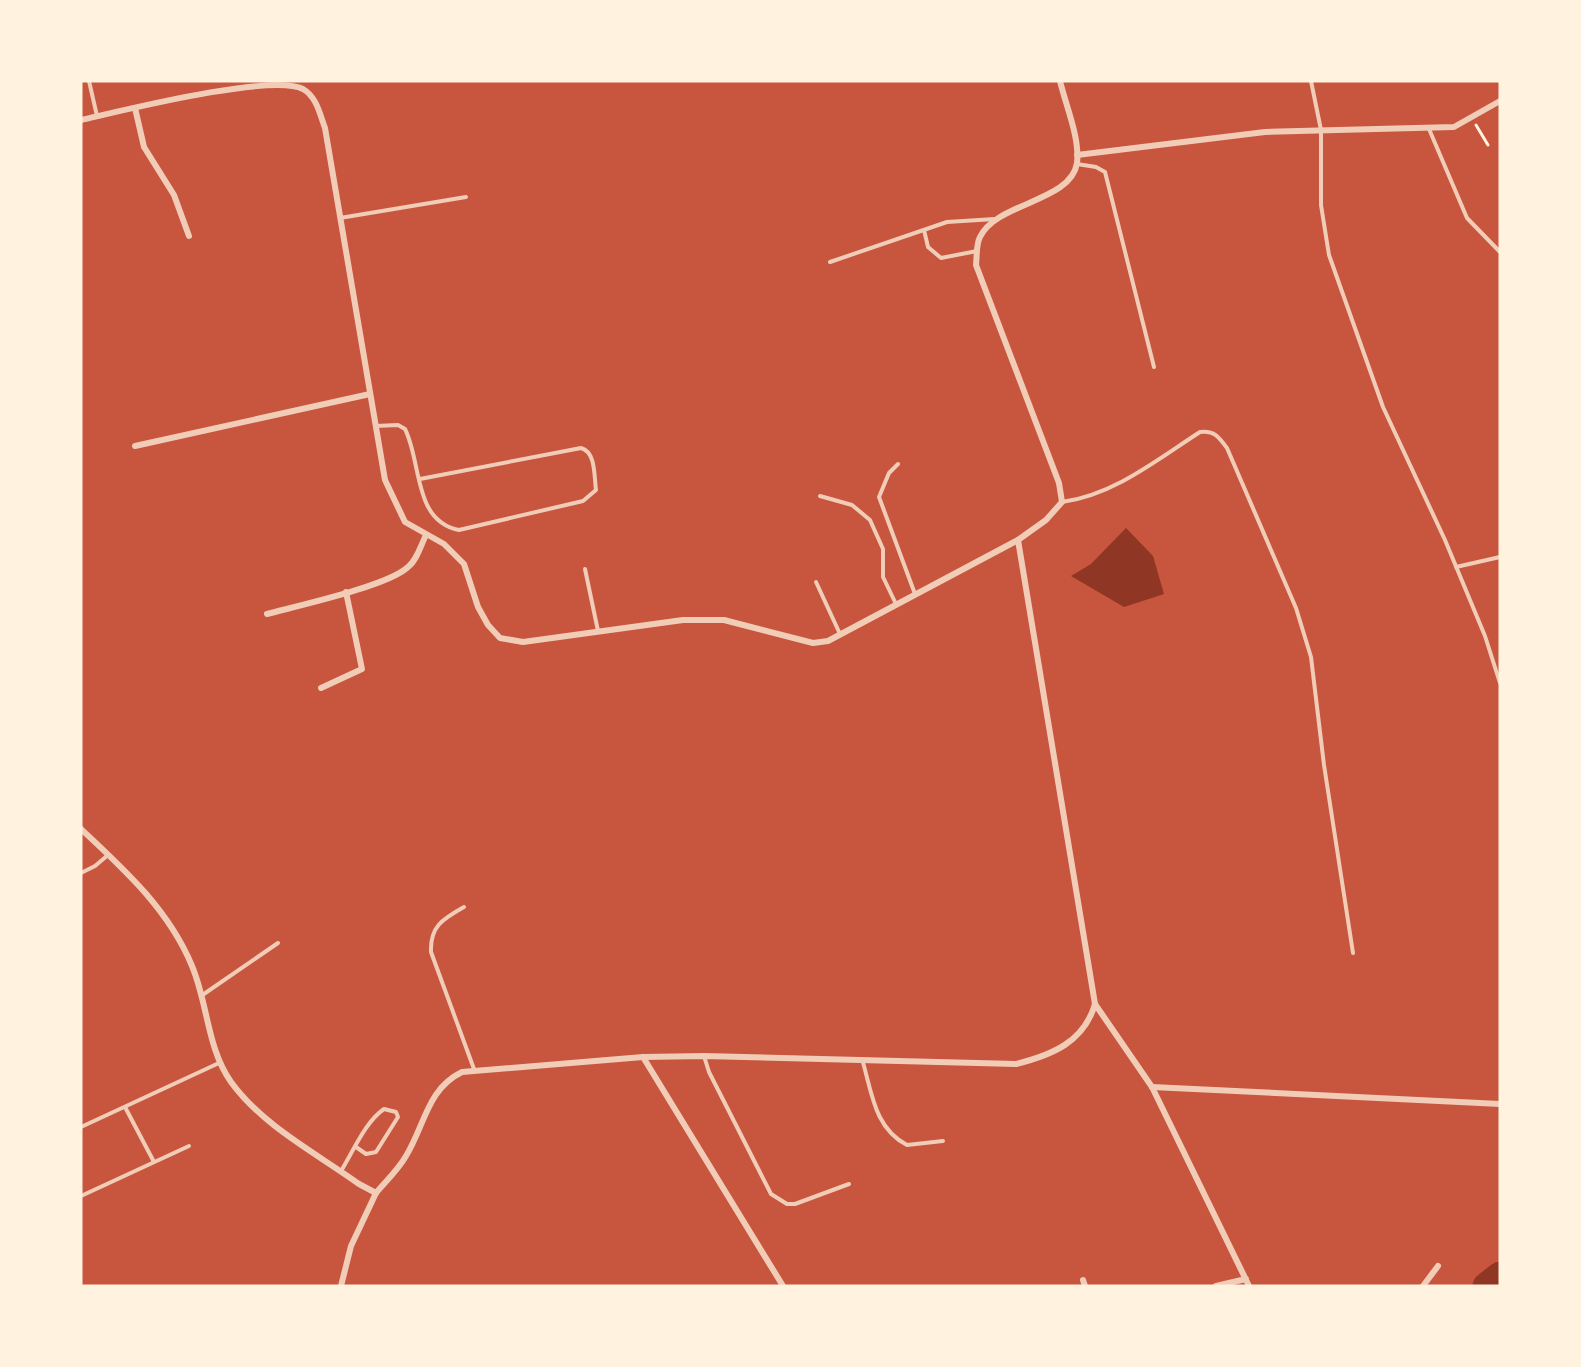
<svg xmlns="http://www.w3.org/2000/svg" width="1581" height="1367" font-family="Figtree,sans-serif">
<style>
.water{fill:#8f3625}
.lines{fill:none;stroke-linecap:round;stroke-linejoin:round}
.river{stroke:#8f3625;stroke-width:27}
.path{stroke:#fff3e0;stroke-width:3}
.service{stroke:#f1ccb7;stroke-width:4}
.minor{stroke:#f1ccb7;stroke-width:6}
</style>
<rect width="100%" height="100%" fill="#c8553d"/>
<path class="water" d="M 1126,528 L 1153,556 L 1164,594 L 1124,607 L 1071,576 L 1091,564 Z"/>
<g class="lines">
<path class="river" d="M 1486,1286 L 1500,1275"/>
<path class="path" d="M 1476,125 L 1488,145"/>
<g class="service">
<path d="M 89,81 L 97,116"/>
<path d="M 1311,81 L 1321,130 L 1321,205 L 1329,255 L 1383,407 L 1445,540 L 1485,636 L 1500,683"/>
<path d="M 1429,129 L 1467,218 L 1500,252"/>
<path d="M 1077,164 L 1096,167 L 1105,172 L 1154,367"/>
<path d="M 340,218 L 466,197"/>
<path d="M 924,230 L 928,247 L 941,258 L 977,251"/>
<path d="M 830,262 L 947,222 L 995,219"/>
<path d="M 375,426 L 398,425 L 405,429 C 422,463 413,521 459,530 L 583,501 L 596,490 C 594,476 596,452 581,448 L 420,479"/>
<path d="M 898,464 L 889,473 L 879,497 L 915,594"/>
<path d="M 820,496 L 852,505 L 870,520 L 883,549 L 883,577 L 896,604"/>
<path d="M 1062,502 C 1114,495 1158,459 1200,432 C 1214,430 1219,437 1227,448 L 1296,608 L 1311,657 L 1324,765 L 1353,953"/>
<path d="M 1456,567 L 1500,557"/>
<path d="M 585,569 L 598,631"/>
<path d="M 816,582 L 840,634"/>
<path d="M 81,873 L 95,866 L 108,855"/>
<path d="M 464,907 C 443,919 430,926 431,952 L 474,1069"/>
<path d="M 201,996 L 278,943"/>
<path d="M 704,1056 L 709,1072 L 771,1194 L 787,1204 L 795,1204 L 849,1184"/>
<path d="M 862,1059 C 872,1092 874,1128 907,1145 L 943,1141"/>
<path d="M 125,1107 L 154,1162"/>
<path d="M 81,1127 L 219,1063"/>
<path d="M 341,1171 C 353,1152 365,1122 384,1109 L 396,1112 L 398,1117 L 376,1152 L 366,1154 L 356,1147"/>
<path d="M 81,1196 L 189,1146"/>
</g>
<g class="minor">
<path d="M 135,108 L 144,147 L 174,195 L 189,236"/>
<path d="M 81,120 C 121,111 271,73 303,89 C 317,97 320,115 325,128 L 385,480 L 405,522 L 444,544 L 464,564 L 478,607 L 488,625 L 500,638 L 523,642 L 683,620 L 724,620 L 813,643 L 828,641 L 1018,540 L 1046,520 L 1062,502 L 1059,483 L 976,265 C 977,257 976,244 980,237 C 997,202 1071,202 1077,163 C 1080,138 1066,106 1060,81"/>
<path d="M 1077,155 L 1265,132 L 1454,127 L 1500,101"/>
<path d="M 135,446 L 370,394"/>
<path d="M 267,614 C 297,606 388,586 408,567 C 417,560 421,545 426,535"/>
<path d="M 321,688 L 362,669 L 346,592"/>
<path d="M 81,829 C 124,869 169,910 192,966 C 208,1004 207,1048 231,1082 C 263,1126 316,1153 359,1184 L 376,1193 L 351,1246 L 341,1286"/>
<path d="M 1095,1004 L 1152,1087 L 1249,1286"/>
<path d="M 643,1057 L 783,1286"/>
<path d="M 1152,1087 L 1500,1104"/>
<path d="M 376,1193 C 386,1181 398,1170 406,1156 C 425,1125 427,1089 462,1072 L 643,1057 L 704,1056 L 1016,1064 C 1052,1055 1084,1042 1095,1004 L 1018,540"/>
<path d="M 1083,1280 L 1085,1286"/>
<path d="M 1216,1286 L 1246,1279"/>
<path d="M 1423,1286 L 1438,1266"/>
</g>
</g>
<rect width="1581" height="1367" fill="none" stroke="#fff3e0" stroke-width="165"/>
</svg>
